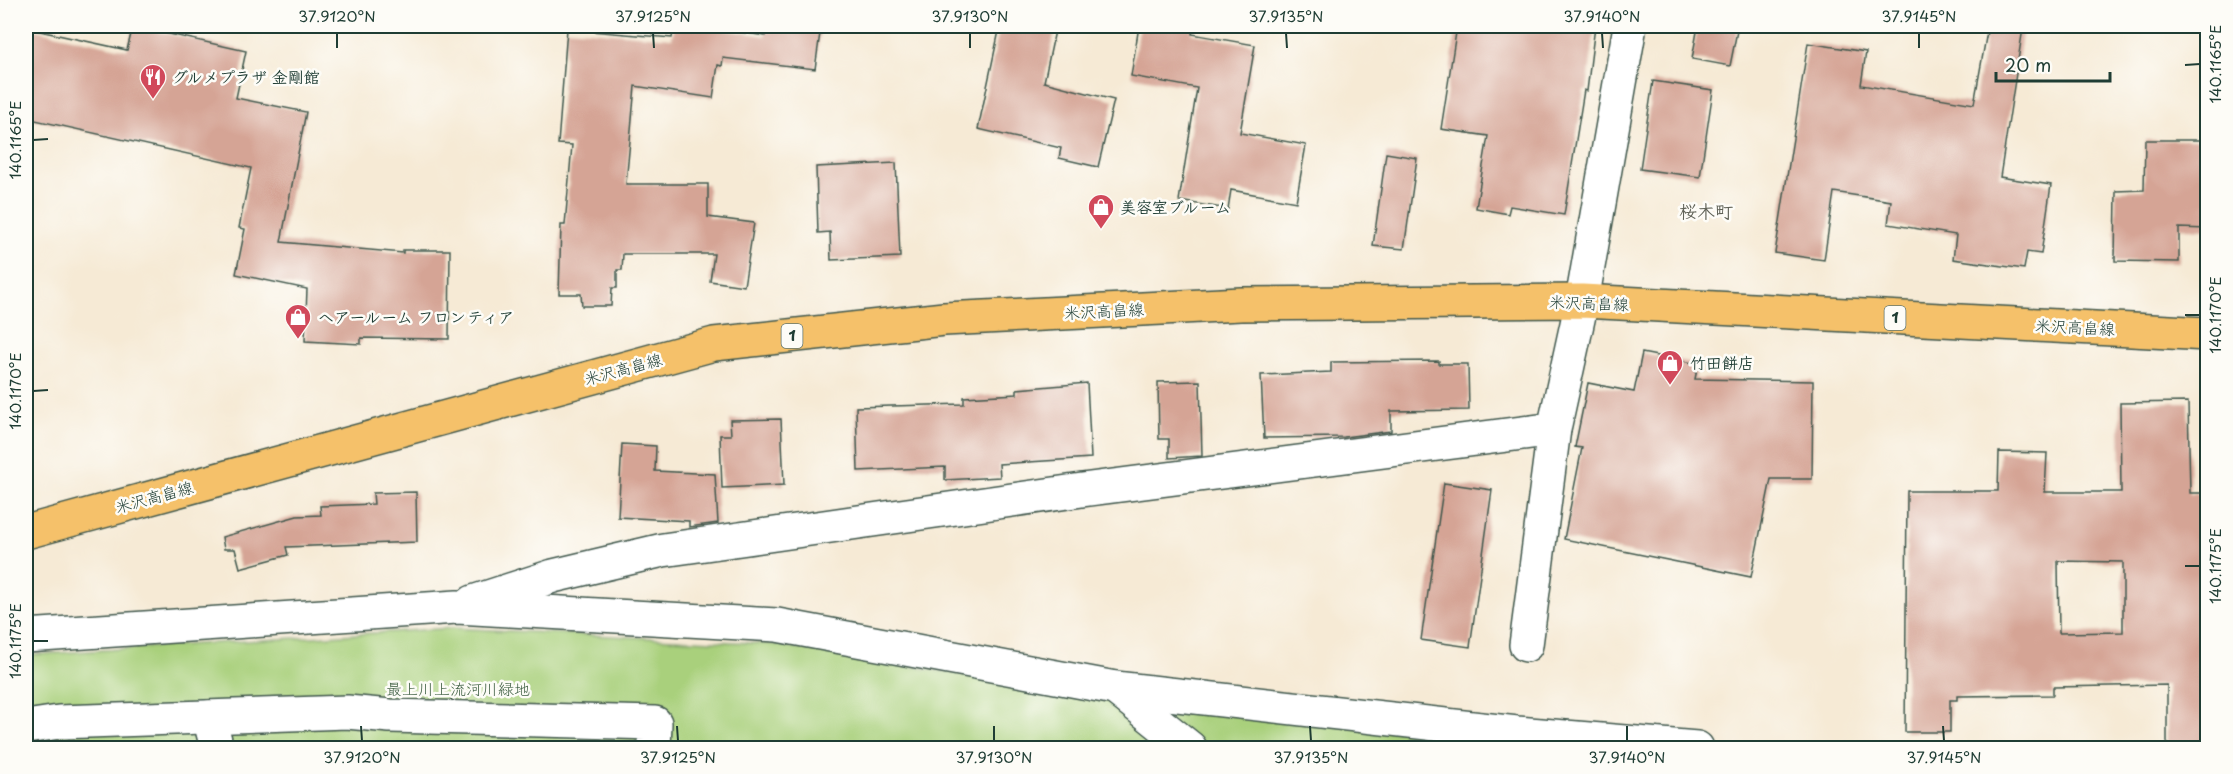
<svg xmlns="http://www.w3.org/2000/svg" width="2233" height="774" font-family="'Playpen Sans','Klee One',sans-serif">
<style>
.green{fill:#a9d07b;stroke:#648658;stroke-width:1.5}
.building{fill:#d5a495;fill-rule:evenodd}
.lines{fill:none;stroke-linecap:round;stroke-linejoin:round}
.minor-casing{stroke:#3f574c;stroke-width:36}
.major-casing{stroke:#3f574c;stroke-width:36}
.minor{stroke:#fff;stroke-width:33}
.major{stroke:#f5c16b;stroke-width:33}
.ticks{fill:none;stroke:#1f3d34;stroke-width:2}
.labels{text-anchor:middle;stroke-width:5;stroke-linejoin:round;paint-order:stroke}
.shield{fill:#fdfcf7;stroke:#62766e;stroke-width:1.5}
.shield-label{font-size:15px;font-weight:bold;fill:#1f3d34}
.poi-label{font-size:16px;font-weight:bold;fill:#1f3d34;stroke:#fdfcf7;text-anchor:start}
.street-label{font-size:16px;fill:#1f3d34;stroke:#fdfcf7}
.park-label{font-size:16px;fill:#426246;stroke:#fdfcf7}
.neighbourhood-label{font-size:18px;font-weight:bold;fill:#5f6156;stroke:#fdfcf7}
.neatline{fill:none;stroke:#1f3d34;stroke-width:2}
.ticks-label{font-size:15px;text-anchor:middle;fill:#1f3d34}
</style>
<rect width="100%" height="100%" fill="#fdfcf7"/>
<filter id="ink" filterUnits="userSpaceOnUse"><feTurbulence type="fractalNoise" baseFrequency=".0167" numOctaves="2"/><feDisplacementMap in="SourceGraphic" scale="12" xChannelSelector="R" yChannelSelector="G"/><feConvolveMatrix kernelMatrix="1 2 1 2 8 2 1 2 1" color-interpolation-filters="sRGB"/></filter>
<filter id="wash" filterUnits="userSpaceOnUse"><feTurbulence type="fractalNoise" baseFrequency=".008" numOctaves="4" result="noise"/><feDisplacementMap in="SourceGraphic" scale="24" xChannelSelector="R" yChannelSelector="G"/><feGaussianBlur stdDeviation="1.35" result="paint"/><feColorMatrix in="noise" values="0 0 0 0 0 0 0 0 0 0 0 0 0 0 0 0 0 1.4 0 .05"/><feComposite in="paint" operator="in"/></filter>
<g filter="url(#wash)">
<rect width="100%" height="100%" fill="#f6ead5"/>
<path class="green" d="M 452,628 L 773,644 L 1151,705 L 1565,748 L 26,748 L 26,655 Z"/>
<g id="blocks">
<g class="building">
<path d="M 133,26 L 246,51 L 236,98 L 306,112 L 281,242 L 403,253 L 403,250 L 450,250 L 449,339 L 361,338 L 361,344 L 305,341 L 307,289 L 236,274 L 245,229 L 239,228 L 251,168 L 26,118 L 26,28 L 127,50 Z"/>
<path d="M 674,26 L 700,26 L 765,36 L 766,26 L 821,26 L 815,69 L 723,58 L 722,66 L 718,65 L 713,98 L 635,86 L 626,184 L 708,184 L 708,217 L 754,223 L 744,286 L 710,281 L 714,254 L 623,254 L 622,270 L 617,270 L 617,288 L 612,288 L 611,306 L 582,306 L 581,294 L 559,294 L 561,225 L 565,225 L 572,145 L 558,144 L 567,29 L 672,38 Z"/>
<path d="M 1000,26 L 1056,26 L 1044,82 L 1114,100 L 1098,167 L 1059,158 L 1061,148 L 978,129 Z"/>
<path d="M 1139,26 L 1193,26 L 1192,34 L 1255,45 L 1240,133 L 1306,145 L 1296,202 L 1231,190 L 1228,209 L 1179,201 L 1197,88 L 1131,76 Z"/>
<path d="M 1457,26 L 1595,26 L 1587,91 L 1584,90 L 1564,215 L 1510,206 L 1508,214 L 1476,208 L 1488,136 L 1441,129 Z"/>
<path d="M 1698,26 L 1738,26 L 1730,66 L 1692,59 Z"/>
<path d="M 1988,26 L 2023,28 L 2000,177 L 2051,185 L 2041,254 L 2027,252 L 2024,269 L 1953,259 L 1956,235 L 1888,224 L 1891,201 L 1834,192 L 1824,260 L 1775,253 L 1808,43 L 1866,52 L 1861,85 L 1974,104 Z"/>
<path d="M 1653,81 L 1713,90 L 1700,177 L 1640,169 Z"/>
<path d="M 2145,140 L 2208,140 L 2208,229 L 2179,228 L 2179,262 L 2115,261 L 2116,191 L 2144,190 Z"/>
<path d="M 1386,153 L 1417,158 L 1404,249 L 1373,246 Z"/>
<path d="M 896,163 L 900,257 L 831,260 L 830,232 L 818,233 L 816,167 Z"/>
<path d="M 1642,353 L 1698,364 L 1695,379 L 1813,381 L 1812,479 L 1771,479 L 1751,577 L 1564,539 L 1582,448 L 1575,447 L 1588,383 L 1634,392 Z"/>
<path d="M 1439,361 L 1439,364 L 1468,364 L 1469,410 L 1391,411 L 1391,431 L 1344,437 L 1264,438 L 1261,375 L 1331,372 L 1331,362 Z"/>
<path d="M 1200,381 L 1202,456 L 1169,458 L 1169,439 L 1159,439 L 1158,382 Z"/>
<path d="M 1087,383 L 1091,458 L 999,464 L 1000,477 L 945,480 L 945,467 L 858,471 L 856,407 L 964,404 L 964,397 L 1017,394 L 1017,389 Z"/>
<path d="M 2188,402 L 2190,493 L 2208,493 L 2208,562 L 2204,562 L 2208,748 L 2167,748 L 2167,685 L 2053,687 L 2053,695 L 1957,696 L 1957,700 L 1950,700 L 1950,732 L 1905,732 L 1907,491 L 1998,491 L 1999,452 L 2047,453 L 2045,492 L 2121,492 L 2120,403 ZM 2058,561 L 2123,562 L 2123,632 L 2059,633 Z"/>
<path d="M 781,419 L 784,485 L 722,488 L 720,435 L 731,435 L 730,420 Z"/>
<path d="M 622,444 L 656,446 L 655,471 L 715,474 L 718,523 L 689,527 L 689,521 L 618,517 Z"/>
<path d="M 1444,483 L 1492,490 L 1470,647 L 1421,640 Z"/>
<path d="M 416,492 L 417,542 L 286,547 L 288,555 L 240,568 L 235,549 L 224,549 L 222,537 L 297,516 L 321,515 L 320,506 L 374,504 L 373,493 Z"/>
</g>
</g>
</g>
<g filter="url(#ink)">
<use href="#blocks" fill-opacity="0" stroke="#3f574c" stroke-width="1.5"/>
<g class="lines">
<g class="minor-casing">
<g id="minor">
<path d="M 473,602 L 553,576 L 663,550 L 1082,490 L 1554,429"/>
<path d="M 26,636 L 457,607 L 777,625 L 1115,688 L 1517,733 L 1697,748"/>
<path d="M 1526,645 L 1554,429 L 1582,301 L 1630,26"/>
<path d="M 1115,688 L 1190,748"/>
<path d="M 209,717 L 217,748"/>
<path d="M 26,727 L 59,722 L 347,712 L 390,716 L 655,723 L 654,748"/>
</g>
</g>
<g class="major-casing">
<path id="major" d="M 26,532 L 714,344 L 944,319 L 1241,304 L 1582,301 L 2208,334"/>
</g>
<use href="#minor" class="minor"/>
<use href="#major" class="major"/>
</g>
</g>
<path class="ticks" d="M 337,33 L 337,48M 653,33 L 654,48M 970,33 L 970,48M 1286,33 L 1287,48M 1602,33 L 1603,48M 1919,33 L 1919,48M 2185,65 L 2200,64M 33,140 L 48,139M 2185,315 L 2200,315M 33,391 L 48,390M 2185,566 L 2200,566M 33,641 L 48,641M 361,726 L 362,741M 677,726 L 678,741M 994,726 L 994,741M 1310,726 L 1311,741M 1627,726 L 1627,741M 1943,726 L 1944,741"/>
<defs>
<g id="restaurant-pin" transform="scale(1.35)"><path d="M0 17L-7.5 6A9.5 9.5 0 1 1 7.5 6Z" fill="#d1495b" stroke="#fdfcf7"/><path d="M-5-6h1v4h1v-4h1v4h1v-4h1v5L-1.5 .5V6h-2V.5L-5-1ZM5-6V6H3V1.5H1.5Q1.5-4 5-6Z" fill="#fff"/></g>
<g id="shop-pin" transform="scale(1.35)"><path d="M0 17L-7.5 6A9.5 9.5 0 1 1 7.5 6Z" fill="#d1495b" stroke="#fdfcf7"/><path d="M-5-2.5h2.3a2.7 3.5 0 0 1 5.4 0H5L5.5 6h-11ZM-1.5-2.5h3a1.5 2.3 0 0 0-3 0Z" fill="#fff"/></g>
</defs>
<g fill-rule="evenodd">
<use href="#restaurant-pin" x="153" y="77"/>
<use href="#shop-pin" x="1101" y="207"/>
<use href="#shop-pin" x="298" y="317"/>
<use href="#shop-pin" x="1670" y="363"/>
</g>
<g class="labels">
<g class="shield">
<rect x="1884.5" y="306" width="21" height="24" rx="4.5"/>
<rect x="781.5" y="324" width="21" height="24" rx="4.5"/>
</g>
<g class="shield-label">
<text x="1895" y="323">1</text>
<text x="792" y="341">1</text>
</g>
<g class="poi-label">
<text x="172" y="83">グルメプラザ 金剛館</text>
<text x="1120" y="213">美容室ブルーム</text>
<text x="318" y="323">ヘアールーム フロンティア</text>
<text x="1690" y="369">竹田餅店</text>
</g>
<g class="street-label">
<text transform="translate(1589 303) rotate(2)" y="6">米沢高畠線</text>
<text transform="translate(1104 311) rotate(-3)" y="6">米沢高畠線</text>
<text transform="translate(2075 327) rotate(3)" y="6">米沢高畠線</text>
<text transform="translate(623 369) rotate(-15)" y="6">米沢高畠線</text>
<text transform="translate(154 497) rotate(-15)" y="6">米沢高畠線</text>
</g>
<g class="park-label">
<text x="458" y="695">最上川上流河川緑地</text>
</g>
<g class="neighbourhood-label">
<text x="1706" y="218">桜木町</text>
</g>
</g>
<rect width="2233" height="774" fill="none" stroke="#fdfcf7" stroke-width="66"/>
<path d="M1996 72v9h114v-9" fill="none" stroke="#1f3d34" stroke-width="3"/>
<text x="2005" y="72" font-size="18" fill="#1f3d34" stroke="#fdfcf7" stroke-width="4.5" paint-order="stroke">20 m</text>
<rect x="33" y="33" width="2167" height="708" class="neatline"/>
<g class="ticks-label">
<text x="337" y="22">37.9120°N</text>
<text x="653" y="22">37.9125°N</text>
<text x="970" y="22">37.9130°N</text>
<text x="1286" y="22">37.9135°N</text>
<text x="1602" y="22">37.9140°N</text>
<text x="1919" y="22">37.9145°N</text>
<text transform="translate(2216 64) rotate(-90)" y="5">140.1165°E</text>
<text transform="translate(16 140) rotate(-90)" y="5">140.1165°E</text>
<text transform="translate(2216 315) rotate(-90)" y="5">140.1170°E</text>
<text transform="translate(16 391) rotate(-90)" y="5">140.1170°E</text>
<text transform="translate(2216 566) rotate(-90)" y="5">140.1175°E</text>
<text transform="translate(16 641) rotate(-90)" y="5">140.1175°E</text>
<text x="362" y="763">37.9120°N</text>
<text x="678" y="763">37.9125°N</text>
<text x="994" y="763">37.9130°N</text>
<text x="1311" y="763">37.9135°N</text>
<text x="1627" y="763">37.9140°N</text>
<text x="1944" y="763">37.9145°N</text>
</g>
</svg>
